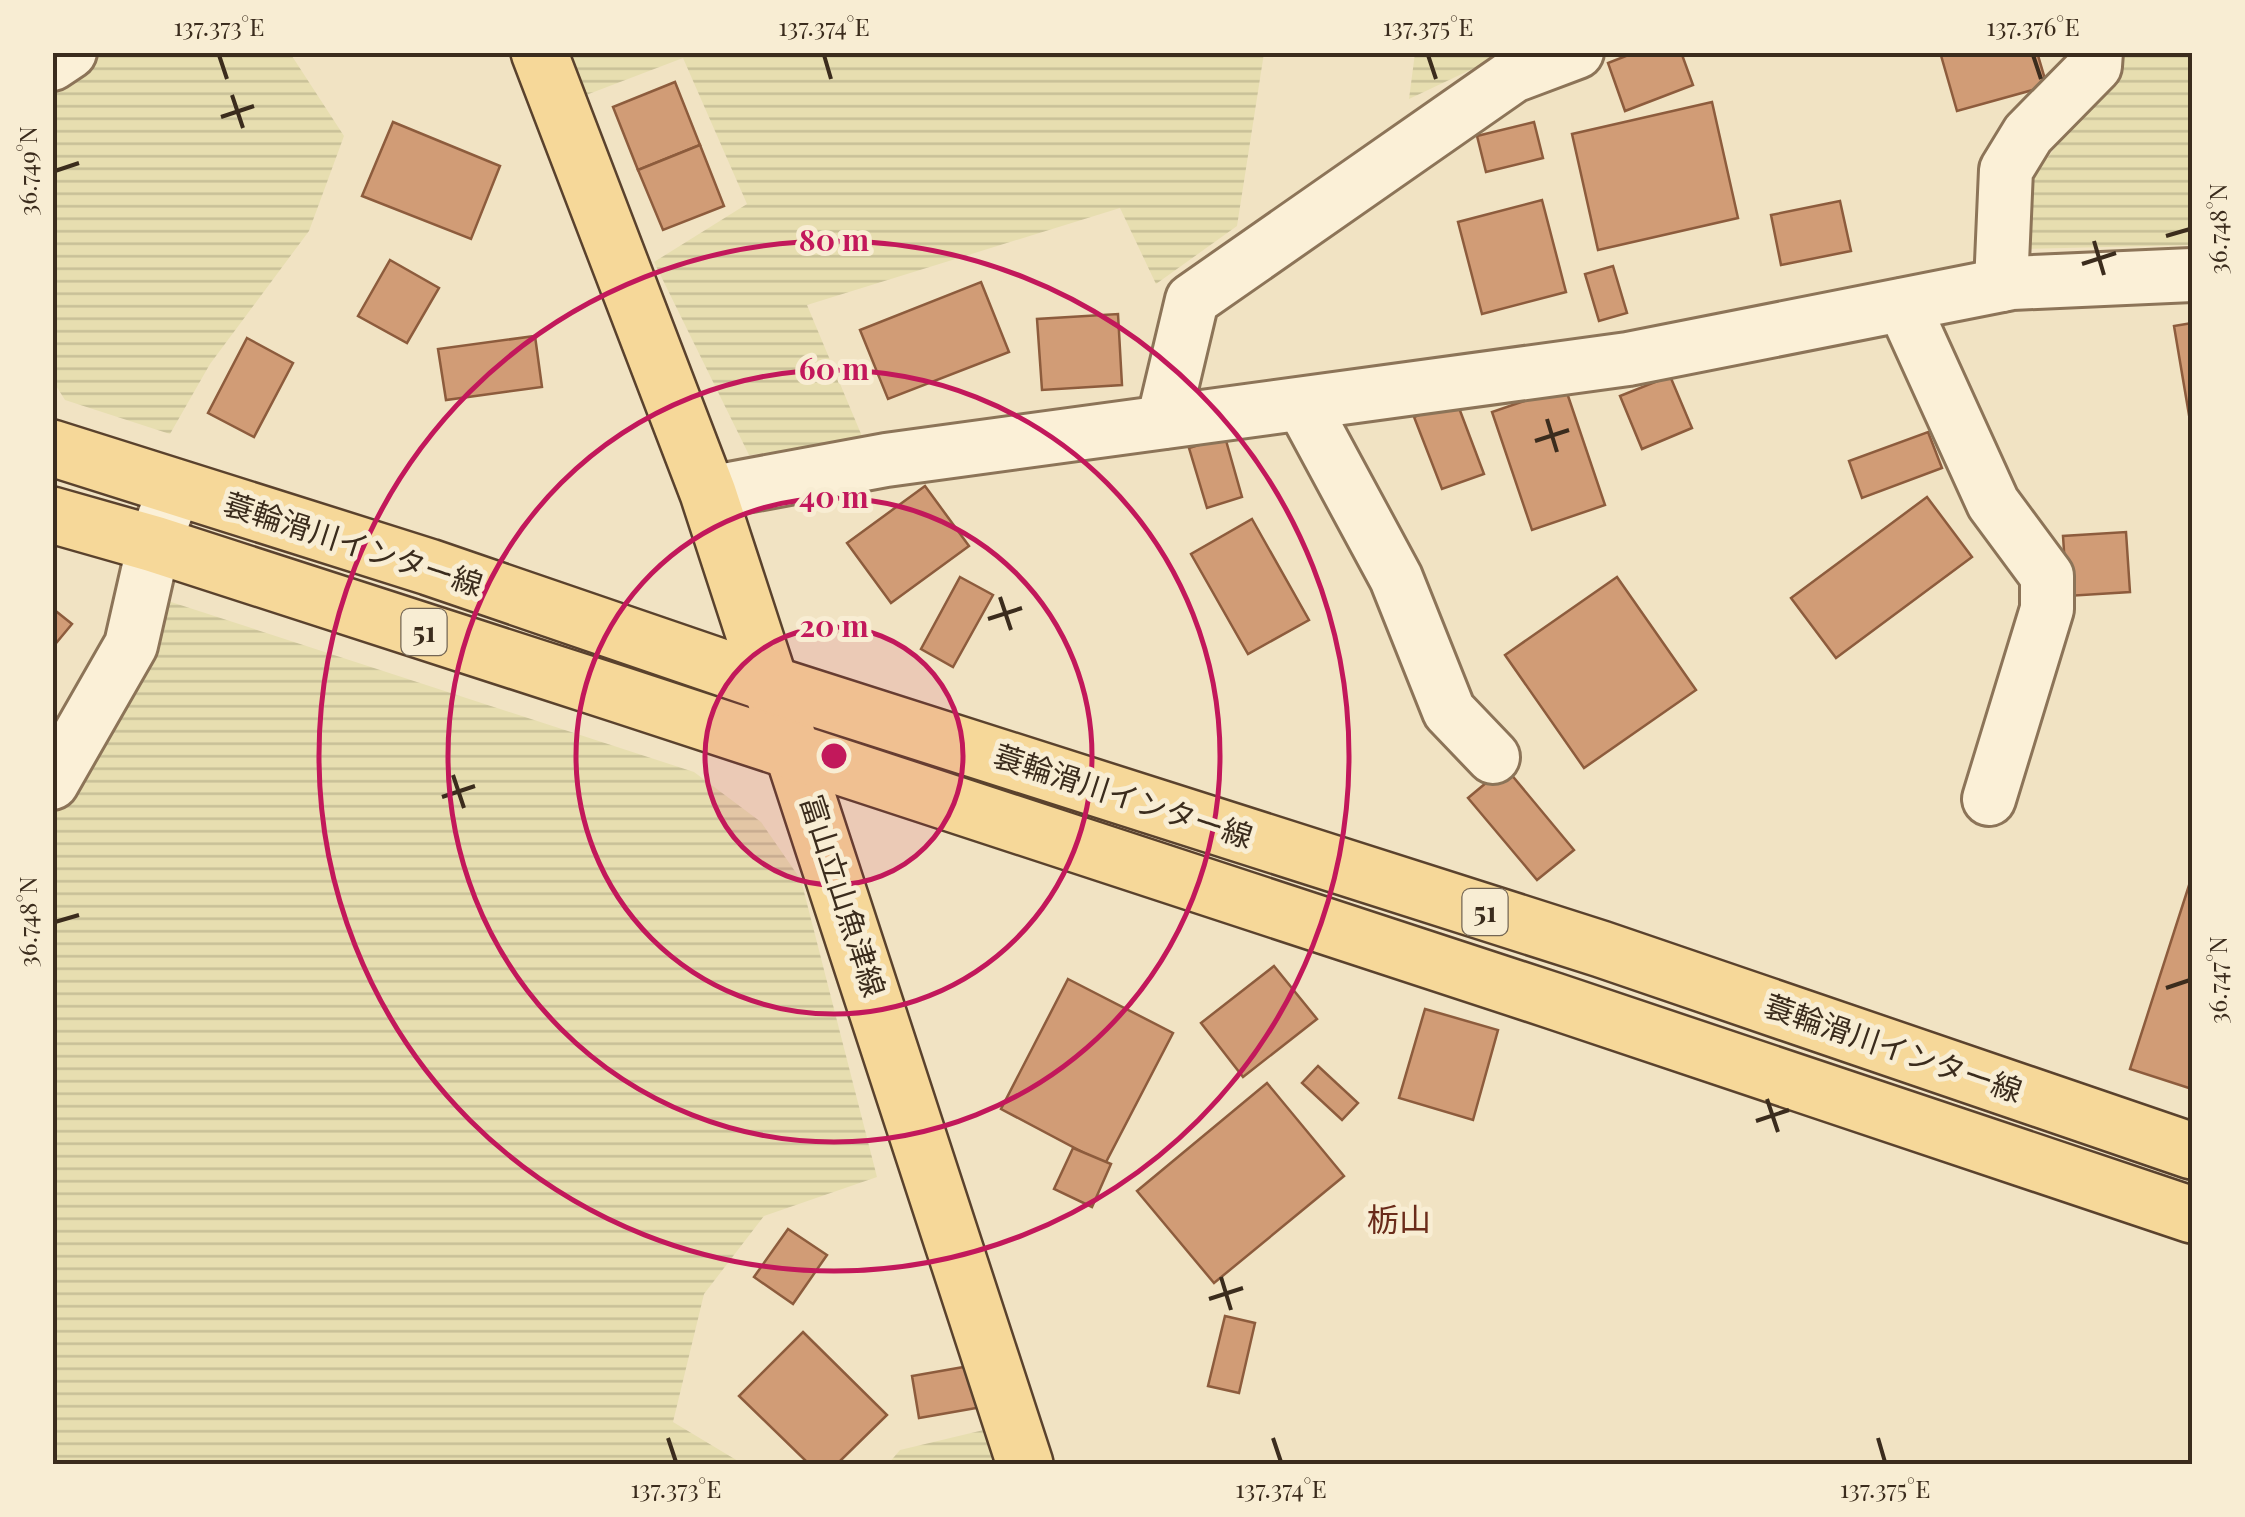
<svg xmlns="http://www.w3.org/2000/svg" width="2245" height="1517" font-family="'Playfair Display','Noto Sans JP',serif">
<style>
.farmland{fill:url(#farmland-rules)}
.building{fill:#d19c76;stroke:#8d5c3d;stroke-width:2.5}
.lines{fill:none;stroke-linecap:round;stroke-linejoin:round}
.minor-casing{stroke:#8c7458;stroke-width:58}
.major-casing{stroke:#5a422d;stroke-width:60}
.minor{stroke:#fbf0d7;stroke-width:52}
.major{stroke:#f6d899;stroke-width:55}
.ticks{fill:none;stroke:#3b2c1d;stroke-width:4}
.ring{fill:none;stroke:#c2185b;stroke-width:5}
.labels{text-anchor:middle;stroke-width:10;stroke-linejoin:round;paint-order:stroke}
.shield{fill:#f8edd3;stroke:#746654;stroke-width:2.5}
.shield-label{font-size:28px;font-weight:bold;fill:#3b2c1d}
.street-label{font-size:30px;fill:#3b2c1d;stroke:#f8edd3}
.neighbourhood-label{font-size:32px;fill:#6a2b1a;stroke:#f8edd3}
.centre{fill:#c2185b;stroke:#f8edd3;stroke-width:5}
.ring-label{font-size:30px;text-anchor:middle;font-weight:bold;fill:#c2185b;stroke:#f8edd3;stroke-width:10;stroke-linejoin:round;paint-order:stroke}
.neatline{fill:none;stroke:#3b2c1d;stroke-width:4}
.ticks-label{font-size:25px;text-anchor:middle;fill:#3b2c1d}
</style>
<defs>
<pattern id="farmland-rules" width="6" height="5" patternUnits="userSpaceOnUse" patternTransform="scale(2.5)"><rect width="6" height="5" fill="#e7deb0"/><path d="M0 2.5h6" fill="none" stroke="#c7bf97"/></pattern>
</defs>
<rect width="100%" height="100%" fill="#f1e3c3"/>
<g class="farmland">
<path d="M 52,53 L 290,53 L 344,136 L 309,231 L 210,364 L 170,434 L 65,400 L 53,381 Z"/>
<path d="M 566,53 L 1264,53 L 1237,226 L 1156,284 L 1120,208 L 807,305 L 864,441 L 749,455 L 654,262 L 747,204 L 683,58 L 586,95 Z"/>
<path d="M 1415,53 L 1506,53 L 1409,99 Z"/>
<path d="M 2122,53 L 2192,53 L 2192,245 L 2025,249 L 2035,174 L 2079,117 L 2121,77 Z"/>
<path d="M 165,600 L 694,772 L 761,822 L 801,880 L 877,1177 L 764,1216 L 704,1294 L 673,1422 L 743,1464 L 53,1464 L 53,809 Z"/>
<path d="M 992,1428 L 1003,1464 L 888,1464 L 900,1450 Z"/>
</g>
<g class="building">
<path d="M 1636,52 L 1681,52 L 1693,85 L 1625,111 L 1608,63 Z"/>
<path d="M 1940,52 L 2037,52 L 2047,86 L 1957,111 Z"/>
<path d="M 675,82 L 700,145 L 638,170 L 613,107 Z"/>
<path d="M 1712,102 L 1738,218 L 1598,250 L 1572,134 Z"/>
<path d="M 393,122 L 500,166 L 471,239 L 362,196 Z"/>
<path d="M 1534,122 L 1543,158 L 1486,172 L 1477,136 Z"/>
<path d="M 700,145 L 724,206 L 663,230 L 638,170 Z"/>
<path d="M 1542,200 L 1566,292 L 1482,314 L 1458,222 Z"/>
<path d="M 1840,201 L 1851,251 L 1781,265 L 1771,215 Z"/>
<path d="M 390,260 L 439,288 L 407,343 L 358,316 Z"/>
<path d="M 1613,266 L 1627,313 L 1599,321 L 1585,274 Z"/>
<path d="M 981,282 L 1009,352 L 888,399 L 860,330 Z"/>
<path d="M 1118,314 L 1122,385 L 1042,390 L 1037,319 Z"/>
<path d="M 2192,323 L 2192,415 L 2189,415 L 2174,326 Z"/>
<path d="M 535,336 L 542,387 L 446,400 L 438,349 Z"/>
<path d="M 247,338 L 293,363 L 254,437 L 208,413 Z"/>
<path d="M 1670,376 L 1692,428 L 1642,449 L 1620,396 Z"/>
<path d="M 1565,387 L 1605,505 L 1532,530 L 1492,412 Z"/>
<path d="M 1456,400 L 1484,474 L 1442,489 L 1414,417 Z"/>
<path d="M 1928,432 L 1942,468 L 1862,498 L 1849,461 Z"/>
<path d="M 1225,437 L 1242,497 L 1207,508 L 1189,448 Z"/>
<path d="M 925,486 L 969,546 L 891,603 L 847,543 Z"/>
<path d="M 1927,497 L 1972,557 L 1836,658 L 1791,598 Z"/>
<path d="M 1252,519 L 1309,620 L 1248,654 L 1191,554 Z"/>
<path d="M 2126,532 L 2130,592 L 2067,596 L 2063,536 Z"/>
<path d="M 960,577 L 993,595 L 953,667 L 921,649 Z"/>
<path d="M 1617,577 L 1696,690 L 1584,768 L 1505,655 Z"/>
<path d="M 52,608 L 72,624 L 52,648 Z"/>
<path d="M 1505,767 L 1574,850 L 1537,880 L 1468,798 Z"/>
<path d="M 2192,876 L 2192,1089 L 2130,1069 Z"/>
<path d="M 1274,966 L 1317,1019 L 1243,1077 L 1201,1023 Z"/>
<path d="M 1068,979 L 1173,1033 L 1105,1164 L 1001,1109 Z"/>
<path d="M 1425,1009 L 1498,1030 L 1473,1120 L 1399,1098 Z"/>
<path d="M 1318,1066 L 1358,1103 L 1342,1120 L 1302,1083 Z"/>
<path d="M 1267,1083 L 1344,1176 L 1214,1283 L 1137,1191 Z"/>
<path d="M 1073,1148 L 1111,1164 L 1092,1207 L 1054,1189 Z"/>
<path d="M 788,1229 L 827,1255 L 793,1304 L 754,1277 Z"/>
<path d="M 1225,1316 L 1255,1323 L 1239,1393 L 1208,1386 Z"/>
<path d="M 803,1332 L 887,1415 L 837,1464 L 809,1464 L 739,1396 Z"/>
<path d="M 975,1365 L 982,1407 L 919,1418 L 912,1376 Z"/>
</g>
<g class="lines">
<g class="minor-casing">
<g id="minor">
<path d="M 52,64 L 70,52"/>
<path d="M 2001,285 L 2006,170 L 2028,134 L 2095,66 L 2096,52"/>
<path d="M 1903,305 L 1993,503 L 2047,576 L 2047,609 L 1989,799"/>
<path d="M 1302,404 L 1396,578 L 1449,711 L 1493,757"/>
<path d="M 1163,422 L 1192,300 L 1513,76 L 1577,52"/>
<path d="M 708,493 L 886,460 L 1628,359 L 2012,283 L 2192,275"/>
<path d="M 52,783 L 131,645 L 154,544 L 175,488"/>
</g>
</g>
<g class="major-casing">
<g id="major">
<path d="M 539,52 L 708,493 L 1025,1464"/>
<path d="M 52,448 L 429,567 L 773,685 L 1601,949 L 2192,1151"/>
<path d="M 52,515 L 154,544 L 621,695 L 1554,1001 L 2192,1215"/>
</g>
</g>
<use href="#minor" class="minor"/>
<use href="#major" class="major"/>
</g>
<path class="ticks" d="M 219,55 L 227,79M 824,55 L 831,79M 1428,55 L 1436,79M 2033,55 L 2041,79M 232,95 L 243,128M 221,117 L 254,106M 55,171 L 79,163M 2166,236 L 2190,229M 2094,241 L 2104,275M 2082,264 L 2116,253M 1547,419 L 1557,452M 1535,441 L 1569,430M 1000,597 L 1011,630M 988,619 L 1022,608M 453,775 L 464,808M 442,797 L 475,786M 55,922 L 79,915M 2166,988 L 2190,980M 1767,1099 L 1778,1132M 1756,1121 L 1789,1110M 1221,1277 L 1231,1310M 1209,1299 L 1243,1288M 668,1438 L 676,1462M 1273,1438 L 1281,1462M 1878,1438 L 1885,1462"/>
<circle cx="834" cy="756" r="129" fill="#c2185b" fill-opacity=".12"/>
<g class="ring">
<circle cx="834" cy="756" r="129"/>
<circle cx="834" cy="756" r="258"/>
<circle cx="834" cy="756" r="386"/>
<circle cx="834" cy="756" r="515"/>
</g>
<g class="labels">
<g class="shield">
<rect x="401.5" y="609" width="45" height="46" rx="8"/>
<rect x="1462.5" y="889" width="45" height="46" rx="8"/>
</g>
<g class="shield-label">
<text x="424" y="642">51</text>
<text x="1485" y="922">51</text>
</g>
<g class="street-label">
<text transform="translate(353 545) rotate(18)" y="10">蓑輪滑川インター線</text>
<text transform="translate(1123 797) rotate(18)" y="10">蓑輪滑川インター線</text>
<text transform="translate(842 896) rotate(72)" y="10">富山立山魚津線</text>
<text transform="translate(1893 1049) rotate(19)" y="10">蓑輪滑川インター線</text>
</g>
<g class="neighbourhood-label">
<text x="1399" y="1231">栃山</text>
</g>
</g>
<circle cx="834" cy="756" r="15" class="centre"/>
<g class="ring-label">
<text x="834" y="251">80 m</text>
<text x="834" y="380">60 m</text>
<text x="834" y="508">40 m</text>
<text x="834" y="637">20 m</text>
</g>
<rect width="2245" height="1517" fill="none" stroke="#f8edd3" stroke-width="110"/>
<rect x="55" y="55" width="2135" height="1407" class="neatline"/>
<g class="ticks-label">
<text x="219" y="36">137.373°E</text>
<text x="824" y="36">137.374°E</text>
<text x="1428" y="36">137.375°E</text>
<text x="2033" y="36">137.376°E</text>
<text transform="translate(28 171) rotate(-90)" y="9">36.749°N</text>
<text transform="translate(2218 229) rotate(-90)" y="9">36.748°N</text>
<text transform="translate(28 922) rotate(-90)" y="9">36.748°N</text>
<text transform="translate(2218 980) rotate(-90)" y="9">36.747°N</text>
<text x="676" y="1498">137.373°E</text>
<text x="1281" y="1498">137.374°E</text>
<text x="1885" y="1498">137.375°E</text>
</g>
</svg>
